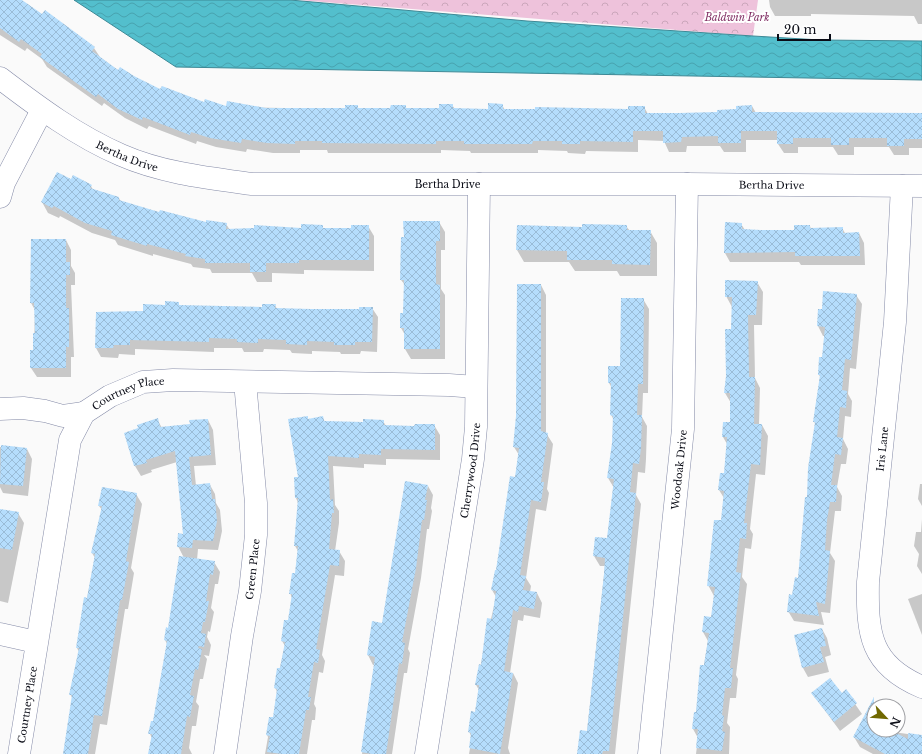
<svg xmlns="http://www.w3.org/2000/svg" width="922" height="754" font-family="'Libre Baskerville',serif">
<style>
.park{fill:url(#park-crowns)}
.water{fill:url(#water-waves);stroke:#3d8996}
.shadow{fill:#0003}
.building{fill:url(#building-cross-hatch)}
.lines{fill:none;stroke-linecap:round;stroke-linejoin:round}
.minor-casing{stroke:#848aa7;stroke-width:23}
.minor{stroke:#fff;stroke-width:22}
.labels{text-anchor:middle;stroke-width:4;stroke-linejoin:round;paint-order:stroke}
.park-label{font-size:10px;font-style:italic;fill:#833166;stroke:#fff}
.street-label{font-size:10px;fill:#0a0c16;stroke:#fff}
</style>
<defs>
<pattern id="park-crowns" width="20" height="18" patternUnits="userSpaceOnUse"><rect width="20" height="18" fill="#eec2db"/><path d="M2 6a3 3 0 1 1 6 0M12 15a3 3 0 1 1 6 0" fill="none" stroke="#cba6bb"/></pattern>
<pattern id="water-waves" width="16" height="10" patternUnits="userSpaceOnUse"><rect width="16" height="10" fill="#53bfcd"/><path d="M0 5q4-4 8 0t8 0" fill="none" stroke="#47a3af"/></pattern>
<pattern id="building-cross-hatch" width="8" height="8" patternUnits="userSpaceOnUse"><rect width="8" height="8" fill="#b5ddfc"/><path d="M0 0l8 8M0 8l8-8" fill="none" stroke="#9abcd7"/></pattern>
</defs>
<rect width="100%" height="100%" fill="#fafafa"/>
<path class="park" d="M 298,0 L 758,0 L 753,36 Z"/>
<path class="water" d="M 74,0 L 290,0 L 527,21 L 753,36 L 820,40 L 922,41 L 922,80 L 176,67 Z"/>
<g class="shadow">
<path d="M 0,0 L 20,0 L 94,48 L 100,57 L 119,71 L 161,90 L 205,103 L 227,107 L 345,109 L 357,106 L 359,109 L 391,109 L 405,106 L 407,109 L 440,109 L 452,105 L 455,109 L 489,110 L 502,105 L 505,110 L 629,110 L 644,107 L 648,114 L 718,113 L 752,106 L 756,113 L 922,113 L 922,148 L 909,148 L 909,155 L 894,155 L 889,147 L 854,147 L 854,155 L 838,155 L 833,147 L 798,147 L 798,153 L 784,153 L 778,144 L 778,140 L 746,140 L 746,152 L 724,152 L 720,146 L 687,146 L 686,152 L 669,152 L 664,141 L 638,140 L 638,152 L 586,151 L 585,154 L 568,153 L 567,151 L 538,150 L 538,153 L 471,153 L 470,151 L 441,150 L 441,153 L 328,153 L 327,150 L 300,150 L 300,153 L 273,153 L 247,149 L 246,152 L 216,147 L 197,141 L 196,144 L 149,126 L 147,129 L 125,118 L 104,103 L 102,106 L 47,67 L 42,59 L 27,48 L 25,51 L 0,35 Z"/>
<path d="M 769,0 L 922,0 L 922,24 L 918,24 L 914,16 L 811,14 L 811,16 L 775,16 L 770,7 Z"/>
<path d="M 71,180 L 91,186 L 93,190 L 119,198 L 121,202 L 160,213 L 207,223 L 226,224 L 230,230 L 302,229 L 322,226 L 324,229 L 352,229 L 368,226 L 374,236 L 374,271 L 304,270 L 304,274 L 272,273 L 272,282 L 257,282 L 252,273 L 212,273 L 210,269 L 193,267 L 191,264 L 153,254 L 153,256 L 118,245 L 115,240 L 92,233 L 60,216 L 59,218 L 48,213 L 42,202 Z"/>
<path d="M 439,222 L 445,232 L 445,250 L 441,250 L 441,289 L 445,295 L 445,359 L 411,359 L 405,349 L 405,335 L 401,328 L 404,314 L 405,285 L 401,280 L 405,238 Z"/>
<path d="M 741,224 L 745,230 L 795,231 L 810,226 L 811,229 L 842,228 L 845,233 L 859,233 L 864,243 L 865,265 L 801,265 L 799,262 L 730,262 L 725,253 Z"/>
<path d="M 518,226 L 553,226 L 555,229 L 626,226 L 630,231 L 650,231 L 657,243 L 657,276 L 620,276 L 617,271 L 575,271 L 569,262 L 524,262 L 517,250 Z"/>
<path d="M 32,240 L 66,240 L 71,250 L 71,266 L 75,273 L 75,285 L 71,285 L 74,357 L 71,357 L 71,377 L 37,377 L 31,368 L 34,351 L 35,310 L 31,303 Z"/>
<path d="M 757,282 L 763,292 L 762,325 L 754,325 L 755,378 L 760,388 L 759,425 L 762,425 L 768,436 L 765,475 L 756,474 L 750,529 L 753,534 L 751,549 L 745,548 L 742,577 L 747,584 L 736,675 L 738,679 L 736,698 L 730,698 L 727,723 L 730,727 L 729,754 L 696,754 L 698,738 L 693,729 L 708,641 L 703,632 L 712,618 L 714,596 L 708,585 L 722,521 L 724,498 L 719,490 L 725,475 L 727,444 L 723,437 L 730,423 L 731,403 L 725,393 L 732,330 L 732,307 L 726,296 Z"/>
<path d="M 541,285 L 546,295 L 546,433 L 553,444 L 547,489 L 549,493 L 546,511 L 536,509 L 526,578 L 531,586 L 530,592 L 537,593 L 542,603 L 540,618 L 524,615 L 523,621 L 518,620 L 510,673 L 513,673 L 518,683 L 508,748 L 510,754 L 469,754 L 472,737 L 469,732 L 475,713 L 479,690 L 476,685 L 496,597 L 492,590 L 516,478 L 519,455 L 514,447 Z"/>
<path d="M 856,295 L 862,304 L 856,369 L 850,368 L 848,394 L 852,401 L 851,417 L 845,416 L 843,439 L 848,449 L 846,464 L 841,464 L 837,487 L 842,496 L 841,511 L 835,511 L 830,553 L 835,561 L 830,613 L 821,612 L 824,625 L 794,621 L 788,611 L 798,579 L 816,424 L 814,422 L 821,378 L 819,375 L 823,358 L 825,336 L 823,336 L 818,326 L 823,310 Z"/>
<path d="M 643,299 L 649,309 L 648,393 L 643,393 L 642,417 L 647,426 L 646,459 L 645,473 L 638,472 L 636,495 L 641,504 L 615,754 L 578,754 L 587,732 L 605,566 L 600,566 L 594,556 L 608,540 L 614,488 L 608,478 L 613,444 L 614,420 L 611,415 L 612,388 L 609,383 L 609,367 L 621,367 Z"/>
<path d="M 178,303 L 180,306 L 263,308 L 275,305 L 277,309 L 360,310 L 372,308 L 378,317 L 377,352 L 361,351 L 360,354 L 341,354 L 340,352 L 312,351 L 312,354 L 292,353 L 290,350 L 264,349 L 263,352 L 244,352 L 242,348 L 214,348 L 214,352 L 135,349 L 135,355 L 119,354 L 118,358 L 101,357 L 96,348 L 144,312 Z"/>
<path d="M 307,417 L 309,420 L 323,418 L 325,422 L 363,423 L 383,421 L 386,426 L 415,427 L 434,425 L 440,435 L 440,460 L 386,459 L 386,465 L 364,464 L 364,468 L 333,466 L 335,505 L 339,511 L 339,523 L 335,551 L 339,551 L 345,561 L 344,576 L 335,575 L 322,655 L 325,661 L 323,673 L 319,672 L 314,704 L 316,708 L 315,720 L 312,720 L 307,754 L 265,754 L 268,737 L 267,735 L 274,719 L 278,693 L 275,688 L 285,646 L 282,641 L 289,621 L 292,598 L 290,593 L 296,575 L 298,551 L 295,546 L 298,503 L 296,498 L 295,478 L 299,478 Z"/>
<path d="M 157,419 L 162,428 L 191,425 L 208,420 L 213,430 L 216,465 L 194,466 L 196,486 L 210,485 L 215,494 L 216,503 L 220,510 L 222,531 L 218,550 L 198,549 L 197,560 L 214,562 L 220,572 L 218,584 L 215,584 L 211,608 L 214,612 L 210,632 L 208,631 L 207,637 L 211,645 L 209,656 L 204,655 L 207,659 L 203,679 L 200,679 L 196,702 L 199,706 L 196,726 L 192,726 L 189,748 L 192,754 L 150,754 L 152,738 L 150,734 L 154,722 L 167,644 L 165,640 L 169,629 L 184,558 L 178,546 L 184,535 L 177,462 L 151,470 L 152,472 L 141,476 L 135,466 L 125,434 L 140,429 Z"/>
<path d="M 0,447 L 27,449 L 32,459 L 28,496 L 3,493 L 0,487 Z"/>
<path d="M 920,484 L 922,484 L 922,506 L 918,499 Z"/>
<path d="M 428,486 L 433,495 L 431,508 L 432,511 L 429,529 L 427,529 L 421,578 L 408,649 L 410,653 L 407,673 L 404,673 L 392,754 L 362,754 L 375,665 L 373,665 L 368,655 L 383,624 Z"/>
<path d="M 136,494 L 142,504 L 131,568 L 134,573 L 128,609 L 125,609 L 107,725 L 100,724 L 95,754 L 64,754 L 73,699 L 70,694 L 79,652 L 77,648 L 95,558 L 92,553 L 102,510 L 99,506 Z"/>
<path d="M 0,510 L 18,513 L 24,523 L 8,603 L 0,601 Z"/>
<path d="M 922,519 L 922,574 L 917,566 L 919,554 L 914,546 L 916,532 L 921,532 Z"/>
<path d="M 922,594 L 922,635 L 908,599 Z"/>
<path d="M 822,629 L 827,638 L 831,655 L 825,657 L 829,672 L 808,677 L 803,668 Z"/>
<path d="M 846,691 L 862,714 L 840,731 L 812,693 L 842,694 Z"/>
<path d="M 874,717 L 874,730 L 887,730 L 886,731 L 922,736 L 922,754 L 873,754 L 860,747 L 854,737 Z"/>
</g>
<g class="building">
<path d="M 0,0 L 22,0 L 42,14 L 45,10 L 95,47 L 92,51 L 118,70 L 120,67 L 134,76 L 160,89 L 162,86 L 204,102 L 205,99 L 226,106 L 227,101 L 266,108 L 345,108 L 345,105 L 358,105 L 358,108 L 390,108 L 391,105 L 406,105 L 406,108 L 439,108 L 439,104 L 453,104 L 453,108 L 488,109 L 488,103 L 503,104 L 503,109 L 535,109 L 535,107 L 628,109 L 628,106 L 645,106 L 645,113 L 679,113 L 717,112 L 717,110 L 736,109 L 736,106 L 752,105 L 752,112 L 922,113 L 922,139 L 904,139 L 904,146 L 887,146 L 887,138 L 849,138 L 849,145 L 831,145 L 831,138 L 793,138 L 793,144 L 777,144 L 777,131 L 741,131 L 741,143 L 718,143 L 718,136 L 682,137 L 681,142 L 663,143 L 663,131 L 633,131 L 633,142 L 580,141 L 580,144 L 562,144 L 562,141 L 533,141 L 532,144 L 464,144 L 464,141 L 436,141 L 436,144 L 322,143 L 322,141 L 295,141 L 295,144 L 267,143 L 242,139 L 241,143 L 210,138 L 191,132 L 190,135 L 143,117 L 142,120 L 118,109 L 98,94 L 96,97 L 40,57 L 42,54 L 21,39 L 19,42 L 0,28 Z"/>
<path d="M 57,172 L 71,179 L 73,175 L 92,185 L 90,188 L 119,197 L 119,200 L 159,212 L 160,210 L 206,222 L 206,220 L 227,223 L 226,229 L 254,228 L 254,225 L 301,228 L 301,224 L 323,225 L 323,228 L 351,228 L 351,225 L 369,225 L 369,260 L 299,260 L 299,263 L 266,263 L 266,272 L 250,272 L 250,263 L 205,263 L 205,259 L 185,256 L 186,254 L 147,244 L 147,246 L 111,235 L 112,231 L 85,223 L 54,206 L 52,208 L 41,202 Z"/>
<path d="M 403,221 L 440,221 L 440,241 L 436,241 L 436,284 L 440,285 L 440,349 L 404,349 L 404,328 L 400,328 L 400,313 L 403,313 L 404,280 L 400,280 L 401,237 L 404,237 Z"/>
<path d="M 725,222 L 742,223 L 742,229 L 761,230 L 794,230 L 794,225 L 810,225 L 810,228 L 843,227 L 843,233 L 859,232 L 860,256 L 795,256 L 795,252 L 724,253 Z"/>
<path d="M 582,224 L 627,225 L 627,230 L 651,230 L 650,265 L 612,264 L 612,260 L 567,260 L 567,251 L 516,250 L 517,225 L 582,227 Z"/>
<path d="M 31,239 L 66,239 L 66,262 L 70,262 L 70,275 L 66,275 L 66,308 L 69,308 L 69,347 L 66,347 L 66,368 L 30,368 L 30,350 L 33,350 L 33,333 L 35,333 L 34,303 L 30,303 Z"/>
<path d="M 725,280 L 758,281 L 756,315 L 748,315 L 749,377 L 755,377 L 754,424 L 762,424 L 760,465 L 751,464 L 744,523 L 747,523 L 746,539 L 740,538 L 736,572 L 741,573 L 730,668 L 733,668 L 731,688 L 725,688 L 722,715 L 724,716 L 722,731 L 725,732 L 722,751 L 696,748 L 698,729 L 692,729 L 694,712 L 696,712 L 700,665 L 704,665 L 709,633 L 702,632 L 704,616 L 711,617 L 715,587 L 707,586 L 714,520 L 721,520 L 724,491 L 718,490 L 720,473 L 724,473 L 727,437 L 722,437 L 723,422 L 730,422 L 730,393 L 724,393 L 726,376 L 725,329 L 731,329 L 732,297 L 725,297 Z"/>
<path d="M 517,284 L 541,284 L 541,431 L 548,433 L 541,482 L 544,482 L 541,502 L 531,500 L 520,575 L 526,576 L 523,590 L 537,592 L 534,609 L 519,606 L 518,612 L 513,610 L 504,671 L 513,673 L 500,754 L 469,748 L 471,733 L 468,732 L 471,711 L 475,712 L 479,685 L 475,685 L 479,664 L 481,665 L 487,618 L 492,619 L 496,591 L 491,590 L 495,570 L 496,570 L 510,476 L 515,477 L 519,448 L 513,447 L 516,416 Z"/>
<path d="M 823,291 L 857,294 L 851,360 L 845,359 L 842,390 L 847,391 L 846,408 L 840,407 L 837,437 L 843,438 L 841,455 L 835,454 L 831,485 L 837,485 L 836,502 L 830,502 L 827,520 L 825,550 L 830,551 L 825,604 L 816,602 L 819,616 L 787,612 L 789,594 L 792,595 L 795,577 L 798,578 L 805,497 L 807,497 L 808,468 L 815,422 L 813,422 L 820,375 L 818,375 L 819,357 L 822,357 L 825,327 L 817,326 L 818,309 L 822,309 Z"/>
<path d="M 621,298 L 644,298 L 643,384 L 638,384 L 637,415 L 642,415 L 641,448 L 639,464 L 633,463 L 630,492 L 636,493 L 609,751 L 603,751 L 602,754 L 577,754 L 580,730 L 587,731 L 604,574 L 605,558 L 593,556 L 595,537 L 607,538 L 614,479 L 607,478 L 612,443 L 613,416 L 610,415 L 611,383 L 608,383 L 608,366 L 620,366 Z"/>
<path d="M 165,301 L 179,302 L 179,305 L 262,307 L 262,304 L 276,304 L 275,308 L 311,309 L 359,309 L 359,307 L 373,307 L 372,342 L 355,342 L 355,345 L 334,345 L 334,342 L 307,341 L 307,345 L 286,344 L 286,340 L 258,339 L 258,343 L 237,342 L 237,339 L 209,338 L 209,342 L 130,340 L 130,345 L 114,345 L 113,348 L 95,348 L 96,312 L 143,311 L 143,304 L 165,305 Z"/>
<path d="M 308,416 L 308,419 L 323,416 L 324,421 L 363,422 L 363,419 L 384,420 L 384,425 L 414,426 L 415,424 L 435,424 L 435,450 L 381,449 L 381,455 L 359,454 L 359,458 L 328,456 L 330,500 L 333,499 L 334,513 L 332,513 L 329,549 L 340,550 L 339,566 L 330,565 L 316,649 L 320,650 L 318,663 L 314,662 L 308,697 L 311,697 L 309,710 L 306,710 L 299,754 L 282,754 L 267,752 L 270,736 L 266,735 L 269,717 L 273,717 L 277,689 L 274,688 L 277,668 L 280,668 L 285,642 L 281,641 L 284,620 L 288,620 L 292,594 L 289,594 L 292,573 L 295,573 L 298,546 L 294,546 L 298,498 L 295,498 L 294,477 L 298,477 L 288,419 Z"/>
<path d="M 158,418 L 160,427 L 190,424 L 189,420 L 208,419 L 211,455 L 189,457 L 192,485 L 210,483 L 212,499 L 215,499 L 217,521 L 213,541 L 193,540 L 192,548 L 177,547 L 178,533 L 183,534 L 175,451 L 146,460 L 147,463 L 134,466 L 124,433 L 138,428 L 137,425 Z"/>
<path d="M 1,445 L 27,448 L 23,486 L 0,484 Z"/>
<path d="M 405,481 L 428,485 L 425,500 L 427,500 L 424,520 L 422,520 L 416,568 L 402,642 L 405,643 L 402,664 L 399,663 L 386,754 L 372,754 L 361,752 L 375,657 L 367,655 L 372,621 L 382,623 Z"/>
<path d="M 102,487 L 137,493 L 126,561 L 129,562 L 122,600 L 120,600 L 102,716 L 94,715 L 88,754 L 63,754 L 72,695 L 69,695 L 79,648 L 76,648 L 84,597 L 87,598 L 95,554 L 91,553 L 102,506 L 98,506 Z"/>
<path d="M 0,509 L 19,512 L 12,550 L 0,548 Z"/>
<path d="M 179,556 L 215,561 L 213,575 L 210,574 L 206,601 L 209,601 L 205,622 L 203,622 L 201,633 L 206,634 L 204,647 L 199,646 L 198,648 L 202,649 L 198,670 L 195,669 L 190,695 L 194,696 L 190,717 L 187,716 L 181,754 L 148,754 L 152,734 L 148,734 L 151,721 L 153,721 L 161,675 L 167,641 L 164,640 L 166,627 L 168,628 Z"/>
<path d="M 822,628 L 826,646 L 820,647 L 824,662 L 802,668 L 794,635 Z"/>
<path d="M 830,678 L 842,693 L 846,689 L 857,703 L 834,722 L 811,693 Z"/>
<path d="M 874,697 L 874,730 L 890,730 L 908,739 L 908,733 L 922,735 L 922,754 L 885,754 L 853,737 Z"/>
</g>
<g class="lines">
<g class="minor-casing">
<g id="minor">
<path id="s1" d="M 0,78 C 38,107 77,136 121,155 C 162,173 208,178 252,184 L 687,184 L 922,186"/>
<path d="M 902,186 L 895,322 L 868,582 C 867,634 870,665 922,687"/>
<path d="M 0,197 L 4,183 L 42,110"/>
<path d="M 0,409 L 23,408 L 45,411 L 63,416 L 84,413"/>
<path d="M 0,634 L 36,642"/>
<path id="s2" d="M 19,754 L 70,440 L 84,413 L 110,396 L 143,382 L 173,380 L 449,385 L 476,387"/>
<path id="s3" d="M 225,754 L 242,636 L 250,591 L 256,535 L 256,503 L 245,382"/>
<path id="s4" d="M 426,754 L 473,459 L 476,427 L 479,184"/>
<path id="s5" d="M 649,754 L 683,429 L 687,184"/>
</g>
</g>
<use href="#minor" class="minor"/>
</g>
<g class="labels">
<g class="park-label">
<text x="737" y="21">Baldwin Park</text>
</g>
<g class="street-label">
<text dy="4" stroke="none"><textPath href="#s1" startOffset="150">Bertha Drive</textPath></text>
<text dy="4" stroke="none"><textPath href="#s1" startOffset="474">Bertha Drive</textPath></text>
<text dy="4" stroke="none"><textPath href="#s1" startOffset="798">Bertha Drive</textPath></text>
<text dy="4" stroke="none"><textPath href="#s2" startOffset="398">Courtney Place</textPath></text>
<text transform="translate(882 449) rotate(-84)" y="4">Iris Lane</text>
<text dy="4" stroke="none"><textPath href="#s4" startOffset="287">Cherrywood Drive</textPath></text>
<text dy="4" stroke="none"><textPath href="#s5" startOffset="286">Woodoak Drive</textPath></text>
<text dy="4" stroke="none"><textPath href="#s3" startOffset="187">Green Place</textPath></text>
<text dy="4" stroke="none"><textPath href="#s2" startOffset="50">Courtney Place</textPath></text>
</g>
</g>
<g transform="translate(886 718) rotate(116)"><circle r="19" fill="#ffffff" stroke="#9d9ea2"/>
<path d="M0-3L7 15L0 10L-7 15Z" fill="#706800"/>
<text y="-6" font-size="11" font-weight="bold" text-anchor="middle" fill="#0a0c16">N</text>
</g>
<path d="M778 34v6h52v-6" fill="none" stroke="#0a0c16" stroke-width="2"/>
<text x="784" y="34" font-size="12" fill="#0a0c16" stroke="#ffffff" stroke-width="3" paint-order="stroke">20 m</text>
</svg>
